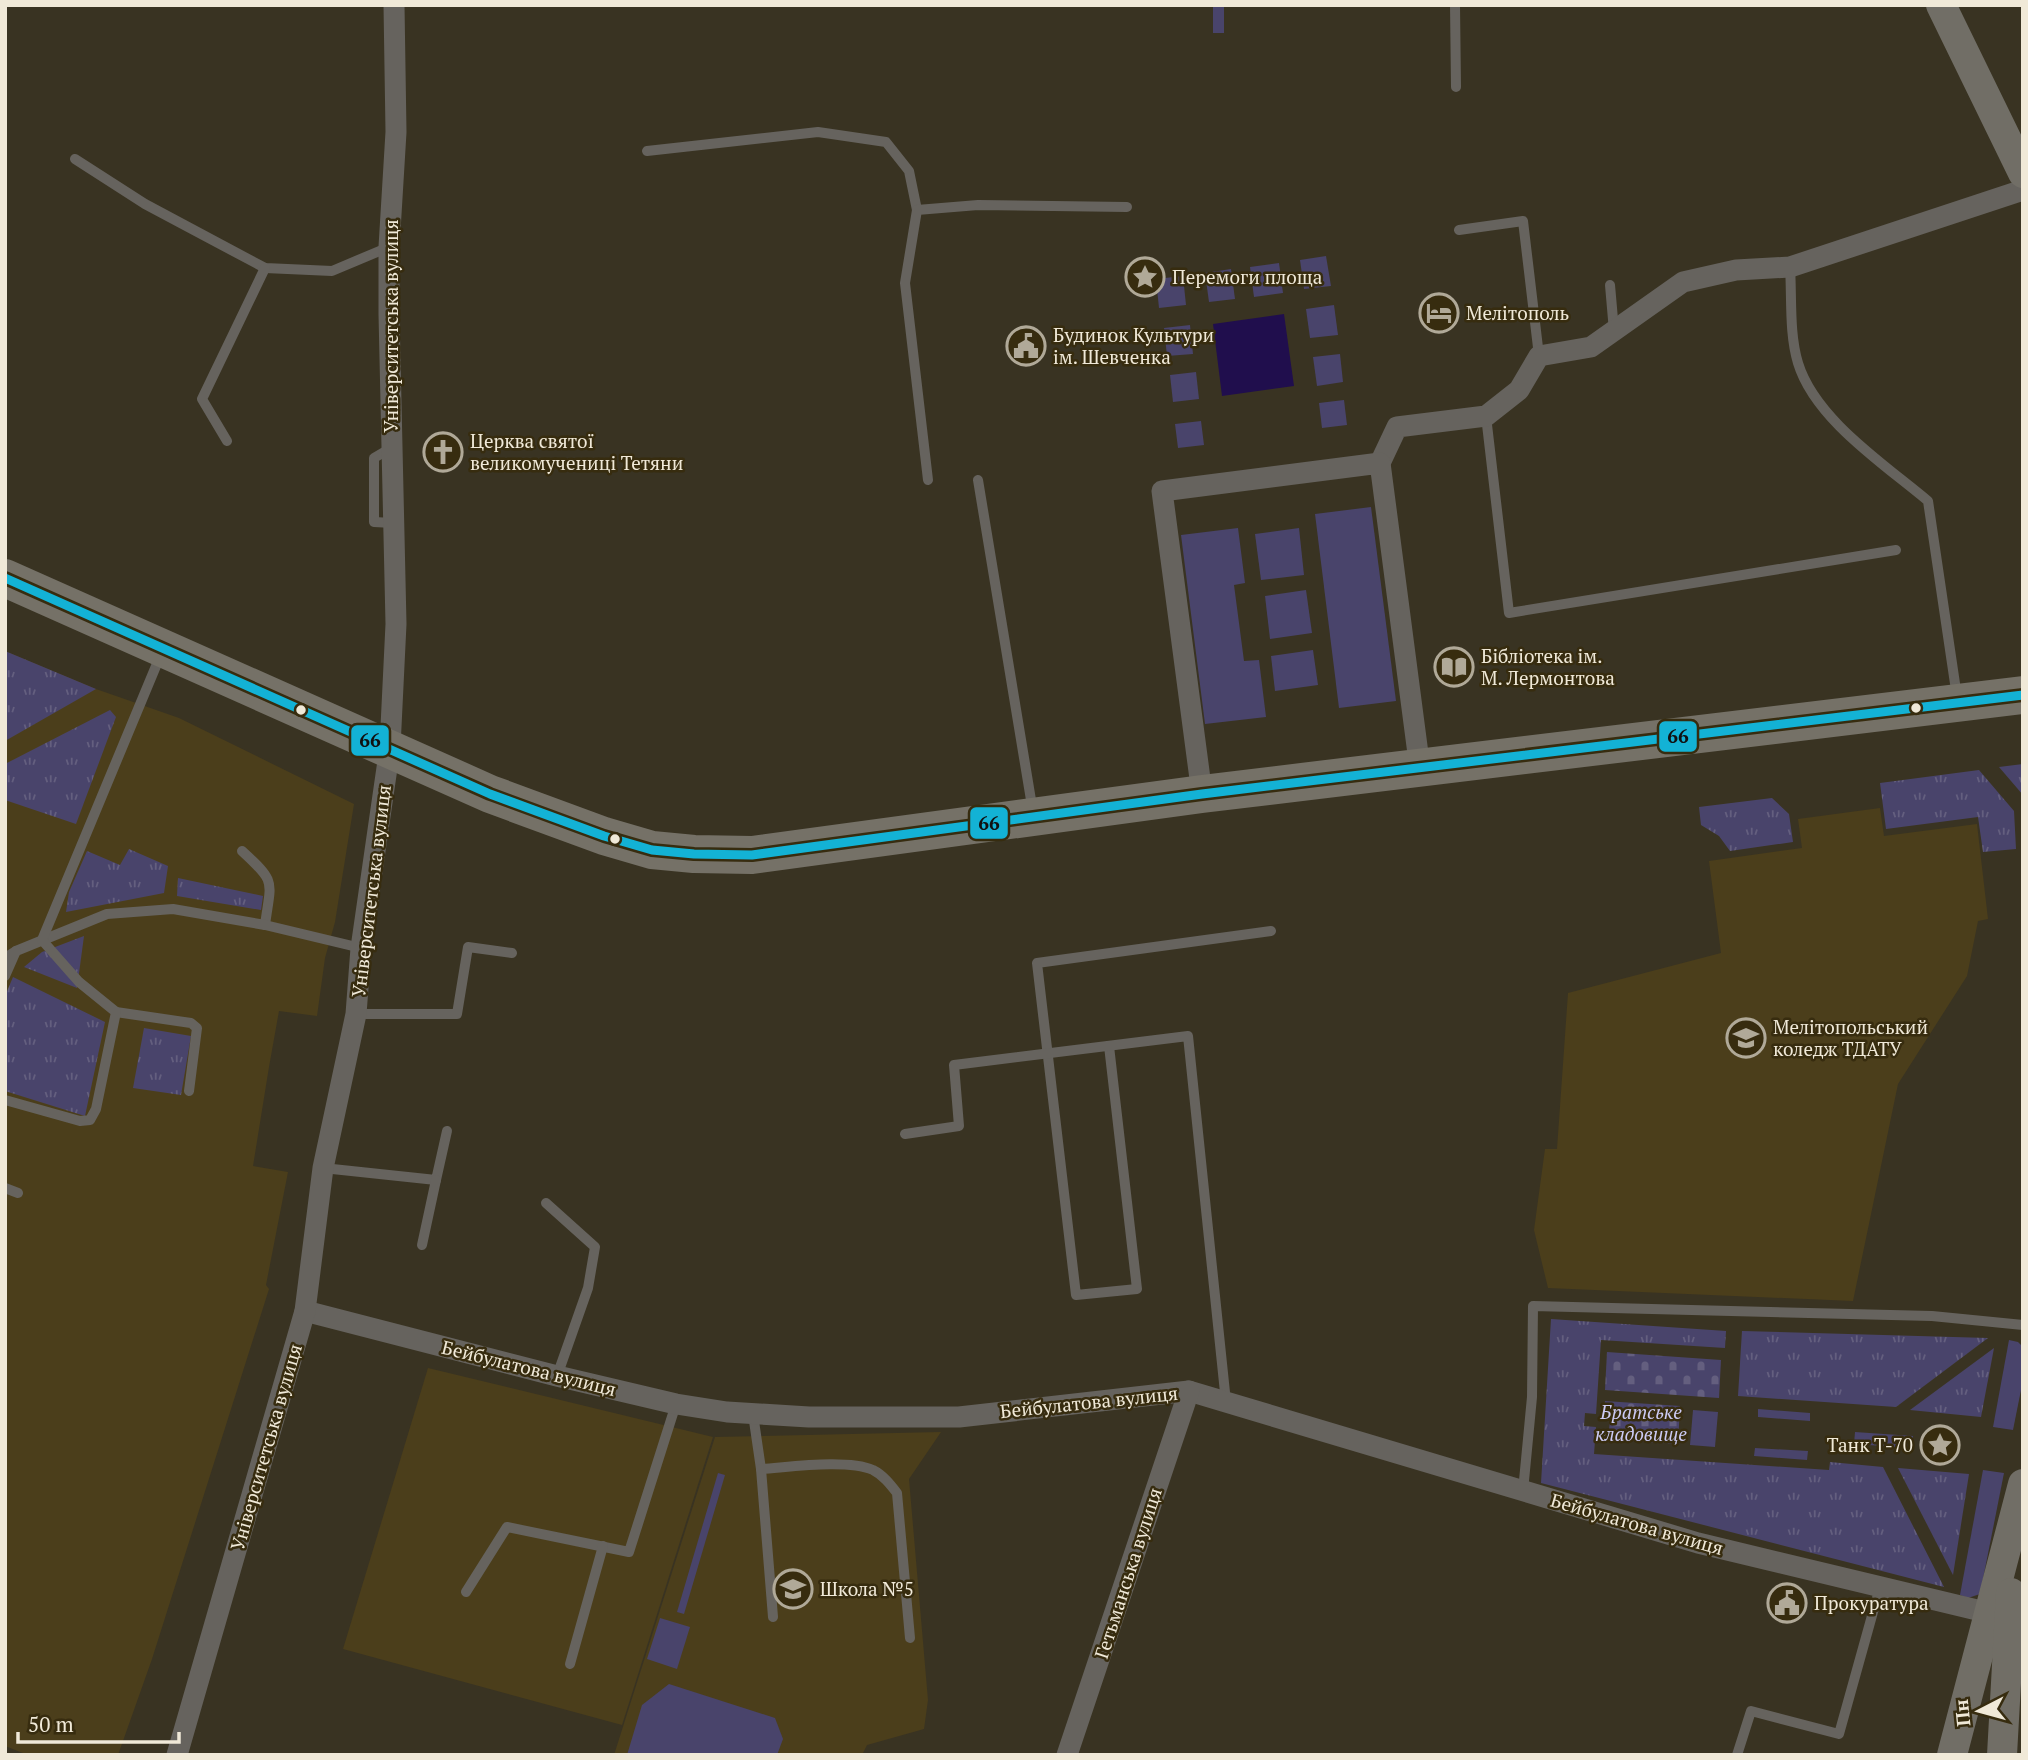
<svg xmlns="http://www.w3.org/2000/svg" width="2028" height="1760" font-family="'PT Serif',serif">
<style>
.built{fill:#4b3e1b}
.grass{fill:#49446b}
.cemetery{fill:url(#cemetery-stones)}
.park{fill:url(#park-tufts)}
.water{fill:#200e4d}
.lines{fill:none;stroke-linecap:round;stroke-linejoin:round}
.lane{stroke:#66635e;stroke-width:10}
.street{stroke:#66635e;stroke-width:21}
.secondary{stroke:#716e66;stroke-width:30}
.highway{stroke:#757167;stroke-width:38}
.bus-1-casing{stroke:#372c0f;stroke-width:14}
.bus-1{stroke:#13b2d5;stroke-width:9}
.bus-dot{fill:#f0e9d8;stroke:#372c0f;stroke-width:2.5}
.labels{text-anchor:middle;stroke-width:5;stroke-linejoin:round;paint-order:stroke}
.poi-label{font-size:19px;fill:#f0e9d8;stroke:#372c0f;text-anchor:start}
.street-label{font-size:19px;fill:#f0e9d8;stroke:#372c0f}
.park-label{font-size:19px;font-style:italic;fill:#cccbf5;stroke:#372c0f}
.line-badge{stroke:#372c0f;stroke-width:2.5}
.pale-badge-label{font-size:19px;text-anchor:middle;font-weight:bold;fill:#111}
</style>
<defs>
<pattern id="cemetery-stones" width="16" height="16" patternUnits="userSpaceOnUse" patternTransform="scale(1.75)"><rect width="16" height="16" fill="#49446b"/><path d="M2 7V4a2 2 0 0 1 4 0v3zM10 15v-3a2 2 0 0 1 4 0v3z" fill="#645f7f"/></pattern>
<pattern id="park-tufts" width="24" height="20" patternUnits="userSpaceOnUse" patternTransform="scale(1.75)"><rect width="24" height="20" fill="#49446b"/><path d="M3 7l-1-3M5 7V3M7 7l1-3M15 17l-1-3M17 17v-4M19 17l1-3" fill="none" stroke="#645f7f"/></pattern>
</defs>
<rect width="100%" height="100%" fill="#393322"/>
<g class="built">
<path d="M 5,651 L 96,689 L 179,718 L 354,804 L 335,922 L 325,958 L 317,1016 L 279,1011 L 269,1067 L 253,1166 L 288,1172 L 266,1285 L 269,1289 L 152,1659 L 118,1755 L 28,1755 L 5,1746 Z"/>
<path d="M 1880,808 L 1884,836 L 1977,824 L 1988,919 L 1978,921 L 1967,976 L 1898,1084 L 1853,1301 L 1548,1288 L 1534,1230 L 1545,1149 L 1557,1149 L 1568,993 L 1721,953 L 1709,861 L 1802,848 L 1798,819 Z"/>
<path d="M 428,1368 L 713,1437 L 622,1725 L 343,1649 Z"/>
<path d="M 941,1432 L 909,1479 L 928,1700 L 924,1729 L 867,1745 L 862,1755 L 614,1755 L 715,1437 Z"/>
</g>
<g class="grass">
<rect x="1213" y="5" width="11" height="28"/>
<path d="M 1326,256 L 1331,286 L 1304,289 L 1300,260 Z"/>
<path d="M 1279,263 L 1283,293 L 1254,297 L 1250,267 Z"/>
<path d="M 1231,269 L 1235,299 L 1209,302 L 1205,273 Z"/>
<path d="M 1183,276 L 1186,305 L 1159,308 L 1156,279 Z"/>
<path d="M 1334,305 L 1338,335 L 1310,338 L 1306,309 Z"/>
<path d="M 1190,325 L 1193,354 L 1167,356 L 1164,328 Z"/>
<path d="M 1340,354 L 1343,382 L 1317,386 L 1313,357 Z"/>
<path d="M 1196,372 L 1199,399 L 1173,402 L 1170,375 Z"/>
<path d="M 1344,400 L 1347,425 L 1322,428 L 1319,403 Z"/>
<path d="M 1201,421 L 1204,445 L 1178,448 L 1175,424 Z"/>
<path d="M 1371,507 L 1396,701 L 1339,708 L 1315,514 Z"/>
<path d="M 1238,528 L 1245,583 L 1234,585 L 1244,661 L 1259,660 L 1266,717 L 1205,724 L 1181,535 Z"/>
<path d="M 1299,528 L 1304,575 L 1261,580 L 1255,534 Z"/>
<path d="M 1306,590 L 1312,633 L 1270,639 L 1265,596 Z"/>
<path d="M 1313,650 L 1318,685 L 1275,691 L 1271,656 Z"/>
<path d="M 2009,1340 L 2018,1342 L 2023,1347 L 2023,1380 L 2013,1430 L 1993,1427 Z"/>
<path d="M 1758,1409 L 1810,1413 L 1810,1421 L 1758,1417 Z"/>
<path d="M 1693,1410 L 1718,1412 L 1715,1447 L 1690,1445 Z"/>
<path d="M 1855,1432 L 1913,1436 L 1912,1448 L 1854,1444 Z"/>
<path d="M 1755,1448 L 1808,1451 L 1807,1460 L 1754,1456 Z"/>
<path d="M 1983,1470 L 2004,1473 L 1980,1594 L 1968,1598 L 1960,1595 Z"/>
<path d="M 718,1473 L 725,1475 L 684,1614 L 677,1612 Z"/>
<path d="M 660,1618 L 690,1627 L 677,1669 L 647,1659 Z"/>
<path d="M 669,1684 L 775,1718 L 783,1739 L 777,1755 L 627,1755 L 642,1705 Z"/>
</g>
<g class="cemetery">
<path d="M 1607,1352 L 1721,1360 L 1719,1398 L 1605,1390 Z"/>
<path d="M 1605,1401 L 1680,1406 L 1678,1444 L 1602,1439 L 1603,1430 L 1609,1430 L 1611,1412 L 1604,1411 Z"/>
</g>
<g class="park">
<path d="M 5,651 L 96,689 L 5,741 Z"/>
<path d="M 110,710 L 116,717 L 76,824 L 5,800 L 5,764 Z"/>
<path d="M 2023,764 L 2023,795 L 1999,767 Z"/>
<path d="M 1979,770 L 2014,811 L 2016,849 L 1983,852 L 1978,817 L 1886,829 L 1880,783 Z"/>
<path d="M 1772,798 L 1789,814 L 1793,842 L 1730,851 L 1719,836 L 1701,825 L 1699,807 Z"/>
<path d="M 129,849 L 168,866 L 164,893 L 66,912 L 69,892 L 87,851 L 120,865 Z"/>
<path d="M 178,878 L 263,896 L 261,910 L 177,896 Z"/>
<path d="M 84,936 L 77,988 L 24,967 L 42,952 Z"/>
<path d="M 13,977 L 105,1022 L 85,1116 L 5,1091 L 5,996 Z"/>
<path d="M 144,1028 L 191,1036 L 181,1095 L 133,1088 Z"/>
<path d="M 1551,1319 L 1726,1331 L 1725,1348 L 1601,1340 L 1596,1414 L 1585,1413 L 1584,1426 L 1596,1427 L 1594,1454 L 1829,1470 L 1830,1462 L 1883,1467 L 1944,1587 L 1541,1483 Z"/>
<path d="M 1742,1331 L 1988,1338 L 1896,1407 L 1738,1396 Z"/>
<path d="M 1994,1348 L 1981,1417 L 1910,1410 Z"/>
<path d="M 1898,1468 L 1969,1474 L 1953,1575 Z"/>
</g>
<path class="water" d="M 1284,314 L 1294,386 L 1222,396 L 1213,324 Z"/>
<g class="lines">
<g class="lane">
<path d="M 1455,5 L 1456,87"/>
<path d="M 647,151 L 818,132 L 886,142 L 909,171 L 917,210"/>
<path d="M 75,159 L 145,204 L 265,268 L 332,271 L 389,247"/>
<path d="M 1459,230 L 1523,221 L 1539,356"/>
<path d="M 1790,267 C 1792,298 1789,333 1798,363 C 1815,419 1884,464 1928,501 L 1957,697"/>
<path d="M 1610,285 L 1614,331"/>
<path d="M 1486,416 L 1509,613 L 1896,550"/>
<path d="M 227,441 L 202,399 L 265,268"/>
<path d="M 391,448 L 374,458 L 374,522 L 393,523"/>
<path d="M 928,480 L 905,283 L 917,210 L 978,205 L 1127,207"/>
<path d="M 978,480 L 1033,812"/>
<path d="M 242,851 C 277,883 271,880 265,925"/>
<path d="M 5,958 L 16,951 L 107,914 L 173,909 L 265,925 L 361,948"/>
<path d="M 5,976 L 16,951"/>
<path d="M 116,1012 L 191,1023 L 197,1028 L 189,1091"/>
<path d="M 356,1014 L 457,1014 L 468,947 L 512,953"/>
<path d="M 1109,1046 L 1137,1289 L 1076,1295 L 1037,963 L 1271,931"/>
<path d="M 5,1100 L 80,1121 L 90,1120 L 96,1109 L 116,1012 L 79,982 L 42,940 L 161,654"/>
<path d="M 905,1134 L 959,1126 L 954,1065 L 1188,1036 L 1226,1402"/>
<path d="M 323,1168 L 436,1180 L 447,1131"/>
<path d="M 5,1188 L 18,1193"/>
<path d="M 546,1203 L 595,1247 L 588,1288 L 557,1376"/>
<path d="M 422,1245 L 436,1180"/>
<path d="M 753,1414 L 761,1469"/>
<path d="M 1523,1491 L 1532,1397 L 1533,1306 L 1932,1316 L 2023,1325"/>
<path d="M 466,1592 L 507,1527 L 629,1552 L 676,1404"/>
<path d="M 773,1617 L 761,1469 C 791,1467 847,1459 873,1470 C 883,1475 890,1484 897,1493 L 910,1638"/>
<path d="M 570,1664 L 603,1546"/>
<path d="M 1737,1755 L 1751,1711 L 1839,1734 L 1880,1587"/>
</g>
<g class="street">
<path d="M 1380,463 L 1397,427 L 1486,416 L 1519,390 L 1539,356 L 1591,347 L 1683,282 L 1736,270 L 1790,267 L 2023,190"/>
<path d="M 1202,794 L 1162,491 L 1380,463 L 1420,769"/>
<path d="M 305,1311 L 557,1376 L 676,1404 L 727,1412 L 809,1417 L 959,1417 L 1189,1391 L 1698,1543 L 2002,1616"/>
<path d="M 177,1755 L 305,1311 L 323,1168 L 356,1014 L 361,948 L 390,747 L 396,624 L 389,314 L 389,247 L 396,132 L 394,5"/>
<path d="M 1067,1755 L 1189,1391"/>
</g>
<g class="secondary">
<path d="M 1941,5 L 2023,173"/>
<path d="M 1952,1755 L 2023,1484"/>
<path d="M 2002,1755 L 2011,1593"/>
</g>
<path class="highway" d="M 5,578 L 490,794 L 604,836 L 652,850 L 694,854 L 752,855 L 1202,794 L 2023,695"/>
<g class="bus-1-casing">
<path id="bus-1" d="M 5,578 L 490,794 L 604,836 L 652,850 L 694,854 L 752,855 L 1202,794 L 2023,695"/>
</g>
<use href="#bus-1" class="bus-1"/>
</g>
<defs>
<g id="sight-ring" transform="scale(2.0125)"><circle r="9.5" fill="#372c0f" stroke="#b0a998" stroke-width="1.5"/><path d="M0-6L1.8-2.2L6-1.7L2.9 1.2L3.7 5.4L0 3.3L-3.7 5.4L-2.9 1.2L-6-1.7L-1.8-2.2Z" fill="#b0a998"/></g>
<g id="hotel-ring" transform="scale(2.0125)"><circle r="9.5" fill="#372c0f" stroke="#b0a998" stroke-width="1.5"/><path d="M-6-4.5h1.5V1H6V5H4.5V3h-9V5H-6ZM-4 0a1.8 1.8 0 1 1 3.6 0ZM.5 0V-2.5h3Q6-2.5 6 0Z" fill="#b0a998"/></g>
<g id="civic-ring" transform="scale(2.0125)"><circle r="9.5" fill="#372c0f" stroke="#b0a998" stroke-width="1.5"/><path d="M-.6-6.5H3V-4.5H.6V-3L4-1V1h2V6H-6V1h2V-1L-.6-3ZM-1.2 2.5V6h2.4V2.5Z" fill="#b0a998"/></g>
<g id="church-ring" transform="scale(2.0125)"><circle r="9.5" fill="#372c0f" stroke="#b0a998" stroke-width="1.5"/><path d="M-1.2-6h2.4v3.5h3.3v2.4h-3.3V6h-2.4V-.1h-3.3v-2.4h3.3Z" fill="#b0a998"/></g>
<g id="library-ring" transform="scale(2.0125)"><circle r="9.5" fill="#372c0f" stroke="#b0a998" stroke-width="1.5"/><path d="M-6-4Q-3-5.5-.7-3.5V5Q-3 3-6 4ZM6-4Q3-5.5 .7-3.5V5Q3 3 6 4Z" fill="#b0a998"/></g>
<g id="university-ring" transform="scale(2.0125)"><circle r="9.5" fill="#372c0f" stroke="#b0a998" stroke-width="1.5"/><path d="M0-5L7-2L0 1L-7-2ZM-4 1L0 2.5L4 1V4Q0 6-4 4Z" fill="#b0a998"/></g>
<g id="school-ring" transform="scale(2.0125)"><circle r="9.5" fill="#372c0f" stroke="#b0a998" stroke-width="1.5"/><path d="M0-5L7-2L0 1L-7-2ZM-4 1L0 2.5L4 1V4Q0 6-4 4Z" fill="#b0a998"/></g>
</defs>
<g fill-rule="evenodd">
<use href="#sight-ring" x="1145" y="277"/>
<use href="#hotel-ring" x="1439" y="313"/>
<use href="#civic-ring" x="1026" y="346"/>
<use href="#church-ring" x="443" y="452"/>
<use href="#library-ring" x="1454" y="667"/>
<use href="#university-ring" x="1746" y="1038"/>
<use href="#sight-ring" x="1940" y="1445"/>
<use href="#school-ring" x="793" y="1589"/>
<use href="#civic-ring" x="1787" y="1603"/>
</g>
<g class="bus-dot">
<circle cx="1916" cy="708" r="6"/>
<circle cx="301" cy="710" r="6"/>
<circle cx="615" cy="839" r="6"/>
</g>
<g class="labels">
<g class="poi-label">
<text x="1172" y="284">Перемоги площа</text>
<text x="1466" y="320">Мелітополь</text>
<text x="1053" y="342">Будинок Культури<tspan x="1053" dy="22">ім. Шевченка</tspan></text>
<text x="470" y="448">Церква святої<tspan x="470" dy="22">великомучениці Тетяни</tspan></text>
<text x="1481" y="663">Бібліотека ім.<tspan x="1481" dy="22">М. Лермонтова</tspan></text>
<text x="1773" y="1034">Мелітопольський<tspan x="1773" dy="22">коледж ТДАТУ</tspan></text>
<text x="1913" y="1452" text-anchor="end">Танк Т-70</text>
<text x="820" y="1596">Школа №5</text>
<text x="1814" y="1610">Прокуратура</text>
</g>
<g class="street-label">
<text transform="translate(391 326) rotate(-90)" y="7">Університетська вулиця</text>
<text transform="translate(371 891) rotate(-83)" y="7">Університетська вулиця</text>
<text transform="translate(529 1368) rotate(14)" y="7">Бейбулатова вулиця</text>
<text transform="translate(1089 1402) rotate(-6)" y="7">Бейбулатова вулиця</text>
<text transform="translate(266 1447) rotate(-74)" y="7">Університетська вулиця</text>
<text transform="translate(1637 1524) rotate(16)" y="7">Бейбулатова вулиця</text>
<text transform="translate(1128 1573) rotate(-72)" y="7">Гетьманська вулиця</text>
</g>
<g class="park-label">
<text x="1641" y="1419">Братське<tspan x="1641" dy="22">кладовище</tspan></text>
</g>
</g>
<g class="line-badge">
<rect x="1658" y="720" width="40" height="33" rx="7" fill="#13b2d5"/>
<rect x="350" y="724" width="40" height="33" rx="7" fill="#13b2d5"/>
<rect x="969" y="806" width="40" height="34" rx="7" fill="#13b2d5"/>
</g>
<g class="pale-badge-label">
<text x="1678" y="743">66</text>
<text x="370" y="747">66</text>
<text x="989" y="830">66</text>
</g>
<rect width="2028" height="1760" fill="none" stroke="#f0e9d8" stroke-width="14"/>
<g transform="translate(1979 1711) rotate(264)" stroke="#372c0f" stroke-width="5" paint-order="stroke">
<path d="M0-5L12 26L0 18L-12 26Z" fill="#f0e9d8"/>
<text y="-10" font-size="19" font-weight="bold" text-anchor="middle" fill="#f0e9d8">Пн</text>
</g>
<path d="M18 1732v10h161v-10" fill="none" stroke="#f0e9d8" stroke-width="3.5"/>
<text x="28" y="1732" font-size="21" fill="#f0e9d8" stroke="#372c0f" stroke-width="5" paint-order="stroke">50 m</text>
</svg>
